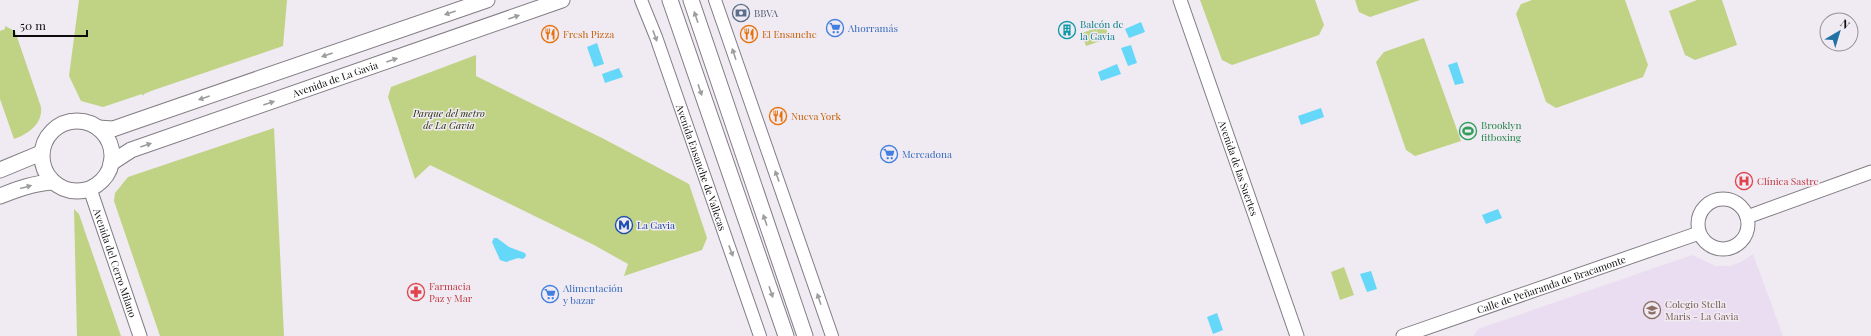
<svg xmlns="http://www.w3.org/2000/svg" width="1871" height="336" font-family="'Playfair Display',serif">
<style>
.education{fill:#eaddf1}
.green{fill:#c0d384}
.water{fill:#65d7f8}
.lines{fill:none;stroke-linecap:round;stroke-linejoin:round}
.tertiary-casing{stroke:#827d84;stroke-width:14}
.secondary-casing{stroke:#827d84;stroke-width:15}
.primary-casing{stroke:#827d84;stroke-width:17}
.tertiary{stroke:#fff;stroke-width:12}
.secondary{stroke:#fff;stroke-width:13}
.primary{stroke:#fff;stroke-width:15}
.oneway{fill:#9e9d9e}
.labels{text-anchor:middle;stroke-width:3;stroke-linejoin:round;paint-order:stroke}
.service-label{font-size:10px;fill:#4e5e75;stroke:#f0eaf2;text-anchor:start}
.culture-label{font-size:10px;fill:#0d838f;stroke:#f0eaf2;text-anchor:start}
.shop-label{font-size:10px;fill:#366cbe;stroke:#f0eaf2;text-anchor:start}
.food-label{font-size:10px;fill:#c56008;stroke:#f0eaf2;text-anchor:start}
.street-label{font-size:10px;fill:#0d0b0d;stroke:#f0eaf2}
.park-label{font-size:10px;font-style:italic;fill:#28300b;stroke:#f0eaf2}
.leisure-label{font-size:10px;fill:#27864d;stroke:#f0eaf2;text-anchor:start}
.health-label{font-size:10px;fill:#be3a42;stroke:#f0eaf2;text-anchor:start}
.transit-label{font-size:10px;fill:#164399;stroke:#f0eaf2;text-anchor:start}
.education-label{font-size:10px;fill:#785e54;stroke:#f0eaf2;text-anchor:start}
</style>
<rect width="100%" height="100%" fill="#f0eaf2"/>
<path class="education" d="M 1753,254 L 1783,336 L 1474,336 L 1478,329 L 1692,255 L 1716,266 L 1730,266 L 1741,262 Z"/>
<g class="green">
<path d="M 79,0 L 287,0 L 283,46 L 151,91 L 144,94 L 143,96 L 142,94 L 103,107 L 81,101 L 69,76 Z"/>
<path d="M 1200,0 L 1315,0 L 1324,25 L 1319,35 L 1232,65 L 1222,60 Z"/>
<path d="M 1355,0 L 1420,0 L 1370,17 L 1359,12 Z"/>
<path d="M 1532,0 L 1625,0 L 1648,65 L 1643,77 L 1556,108 L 1546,102 L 1516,14 L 1521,4 Z"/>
<path d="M 1697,0 L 1722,0 L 1737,45 L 1695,60 L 1685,55 L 1669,11 Z"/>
<path d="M 1105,25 L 1109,38 L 1086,46 L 1082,33 Z"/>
<path d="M 5,26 L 15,31 L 41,107 C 43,124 28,134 14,139 L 0,99 L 0,31 L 5,29 Z"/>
<path d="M 1424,38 L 1461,141 L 1415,156 L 1406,150 L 1376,62 L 1384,52 Z"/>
<path d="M 476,55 L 476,76 L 604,139 L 689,184 L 707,238 L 702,250 L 624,276 L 628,264 L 594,245 L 430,165 L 415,179 L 388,97 L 391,87 Z"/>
<path d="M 274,128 L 284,336 L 160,336 L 114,201 L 115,193 L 128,177 Z"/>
<path d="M 74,209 L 79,214 L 82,223 L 121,336 L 77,336 Z"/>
<path d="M 1344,267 L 1354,295 L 1340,300 L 1331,272 Z"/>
</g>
<g class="water">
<path d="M 1141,22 L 1145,32 L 1129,38 L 1125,29 Z"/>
<path d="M 597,43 L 604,64 L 594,67 L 587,47 Z"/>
<path d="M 1131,45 L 1137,63 L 1128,66 L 1121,48 Z"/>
<path d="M 1457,62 L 1464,83 L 1455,85 L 1448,65 Z"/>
<path d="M 1117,64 L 1121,74 L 1101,81 L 1098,72 Z"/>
<path d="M 619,68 L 623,77 L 605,83 L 602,74 Z"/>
<path d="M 1321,108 L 1324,117 L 1301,125 L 1298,116 Z"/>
<path d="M 1498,209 L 1502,218 L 1486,224 L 1482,215 Z"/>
<path d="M 494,238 L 497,238 L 509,247 L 525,253 L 526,256 L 523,259 L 518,258 L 506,262 L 500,260 L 492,242 Z"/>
<path d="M 1371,271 L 1377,289 L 1367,292 L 1360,274 Z"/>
<path d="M 1217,313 L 1223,330 L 1213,334 L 1207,317 Z"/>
</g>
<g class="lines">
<g class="tertiary-casing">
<g id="tertiary">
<path id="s1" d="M 641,0 L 656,37 L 760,336"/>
<path d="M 715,0 L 832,336"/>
</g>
</g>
<g class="secondary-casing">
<g id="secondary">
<path id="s2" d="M 1180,0 L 1297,336"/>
<path id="s3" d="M 90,189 L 140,336"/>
<circle cx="1723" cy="224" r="25"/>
<path d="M 1747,217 L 1871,172"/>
<path id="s4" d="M 1403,336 L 1699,233"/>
</g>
</g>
<g class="primary-casing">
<g id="primary">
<path d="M 670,0 L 786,336"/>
<path d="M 691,0 L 805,336"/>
<circle cx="77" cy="156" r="35"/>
<path d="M 98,128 L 113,129 L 133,122 L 487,0"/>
<path id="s5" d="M 111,163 L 131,150 L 562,0"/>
<path d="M 0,170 L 41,153"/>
<path d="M 0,196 C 18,189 34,183 53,182"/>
</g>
</g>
<use href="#tertiary" class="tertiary"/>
<use href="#secondary" class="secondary"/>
<use href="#primary" class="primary"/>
</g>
<defs><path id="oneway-solid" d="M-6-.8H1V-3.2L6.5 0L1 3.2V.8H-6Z"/></defs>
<g class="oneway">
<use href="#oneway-solid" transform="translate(450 13) rotate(161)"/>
<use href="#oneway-solid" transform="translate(514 17) rotate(-19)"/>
<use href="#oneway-solid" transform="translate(696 17) rotate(-109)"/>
<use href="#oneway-solid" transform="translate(655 36) rotate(70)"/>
<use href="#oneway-solid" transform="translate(734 54) rotate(-109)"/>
<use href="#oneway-solid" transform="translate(327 55) rotate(161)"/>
<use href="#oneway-solid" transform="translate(392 60) rotate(-19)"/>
<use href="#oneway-solid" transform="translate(700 90) rotate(71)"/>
<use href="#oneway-solid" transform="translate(204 98) rotate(161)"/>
<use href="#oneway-solid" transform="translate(269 103) rotate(-19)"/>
<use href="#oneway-solid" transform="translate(146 145) rotate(-19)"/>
<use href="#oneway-solid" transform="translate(777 176) rotate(-110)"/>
<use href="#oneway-solid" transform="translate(26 187) rotate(-15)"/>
<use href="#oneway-solid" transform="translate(765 220) rotate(-109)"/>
<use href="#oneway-solid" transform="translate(731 251) rotate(69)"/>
<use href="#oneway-solid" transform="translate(771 292) rotate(71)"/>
<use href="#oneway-solid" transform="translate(819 299) rotate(-109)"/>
</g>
<defs>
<g id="bank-ring" transform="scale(0.9)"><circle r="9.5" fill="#f0eaf2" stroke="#5c6f8a" stroke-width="1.5"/><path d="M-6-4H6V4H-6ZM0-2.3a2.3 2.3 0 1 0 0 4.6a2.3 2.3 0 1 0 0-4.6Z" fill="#5c6f8a"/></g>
<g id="supermarket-ring" transform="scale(0.9)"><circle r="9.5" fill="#f0eaf2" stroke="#3f7fe0" stroke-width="1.5"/><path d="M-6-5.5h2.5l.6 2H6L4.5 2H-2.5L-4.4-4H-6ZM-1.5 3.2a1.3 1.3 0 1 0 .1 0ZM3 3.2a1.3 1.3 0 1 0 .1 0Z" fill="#3f7fe0"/></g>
<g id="building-ring" transform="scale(0.9)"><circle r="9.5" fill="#f0eaf2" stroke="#0f9aa8" stroke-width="1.5"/><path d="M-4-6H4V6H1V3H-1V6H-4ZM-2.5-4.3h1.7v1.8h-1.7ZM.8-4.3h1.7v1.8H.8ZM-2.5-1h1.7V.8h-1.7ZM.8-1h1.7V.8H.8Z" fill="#0f9aa8"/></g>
<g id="restaurant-ring" transform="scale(0.9)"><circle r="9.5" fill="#f0eaf2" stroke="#e8710a" stroke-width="1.5"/><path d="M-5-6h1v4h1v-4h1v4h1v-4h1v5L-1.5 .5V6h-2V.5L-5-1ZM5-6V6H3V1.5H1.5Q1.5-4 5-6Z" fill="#e8710a"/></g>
<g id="stadium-ring" transform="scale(0.9)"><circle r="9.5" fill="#f0eaf2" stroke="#2e9e5b" stroke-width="1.5"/><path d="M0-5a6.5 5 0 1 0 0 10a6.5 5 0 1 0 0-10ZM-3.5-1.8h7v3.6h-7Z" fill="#2e9e5b"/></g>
<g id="hospital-ring" transform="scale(0.9)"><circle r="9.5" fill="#f0eaf2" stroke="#e0444e" stroke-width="1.5"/><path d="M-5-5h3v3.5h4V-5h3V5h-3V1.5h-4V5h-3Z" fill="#e0444e"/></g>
<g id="metro-ring" transform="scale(0.9)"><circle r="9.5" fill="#f0eaf2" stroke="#1a4fb4" stroke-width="1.5"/><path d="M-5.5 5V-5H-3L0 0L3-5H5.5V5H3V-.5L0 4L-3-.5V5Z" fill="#1a4fb4"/></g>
<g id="pharmacy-ring" transform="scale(0.9)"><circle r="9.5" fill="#f0eaf2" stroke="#e0444e" stroke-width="1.5"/><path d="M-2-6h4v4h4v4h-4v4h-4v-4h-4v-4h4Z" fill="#e0444e"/></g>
<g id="school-ring" transform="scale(0.9)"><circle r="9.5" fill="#f0eaf2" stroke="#8d6e63" stroke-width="1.5"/><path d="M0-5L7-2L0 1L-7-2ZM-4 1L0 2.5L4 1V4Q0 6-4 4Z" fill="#8d6e63"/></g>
</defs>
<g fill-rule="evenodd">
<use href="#bank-ring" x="741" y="13"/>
<use href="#supermarket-ring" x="835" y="28"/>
<use href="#building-ring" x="1067" y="30"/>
<use href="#restaurant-ring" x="550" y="34"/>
<use href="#restaurant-ring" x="749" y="34"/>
<use href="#restaurant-ring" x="778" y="116"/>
<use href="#stadium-ring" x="1468" y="131"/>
<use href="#supermarket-ring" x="889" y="154"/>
<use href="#hospital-ring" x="1744" y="181"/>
<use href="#metro-ring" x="624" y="225"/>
<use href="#pharmacy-ring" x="416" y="292"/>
<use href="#supermarket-ring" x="550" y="294"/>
<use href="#school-ring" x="1652" y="310"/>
</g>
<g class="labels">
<g class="service-label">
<text x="754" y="17">BBVA</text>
</g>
<g class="culture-label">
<text x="1080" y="28">Balcón de<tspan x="1080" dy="12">la Gavia</tspan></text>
</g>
<g class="shop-label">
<text x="848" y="32">Ahorramás</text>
<text x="902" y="158">Mercadona</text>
<text x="563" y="292">Alimentación<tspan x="563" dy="12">y bazar</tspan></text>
</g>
<g class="food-label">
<text x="563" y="38">Fresh Pizza</text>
<text x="762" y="38">El Ensanche</text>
<text x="791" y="120">Nueva York</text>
</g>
<g class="street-label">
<text dy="4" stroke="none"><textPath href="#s5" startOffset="240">Avenida de La Gavia</textPath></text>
<text dy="4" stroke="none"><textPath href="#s1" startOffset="178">Avenida Ensanche de Vallecas</textPath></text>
<text dy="4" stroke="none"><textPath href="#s2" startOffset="178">Avenida de las Suertes</textPath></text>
<text dy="4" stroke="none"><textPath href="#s3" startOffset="78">Avenida del Cerro Milano</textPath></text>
<text dy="4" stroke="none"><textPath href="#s4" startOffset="157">Calle de Peñaranda de Bracamonte</textPath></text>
</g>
<g class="park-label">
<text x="449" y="117">Parque del metro<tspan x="449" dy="12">de La Gavia</tspan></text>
</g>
<g class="leisure-label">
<text x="1481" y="129">Brooklyn<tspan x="1481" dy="12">fitboxing</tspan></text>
</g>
<g class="health-label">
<text x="1757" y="185">Clínica Sastre</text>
<text x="429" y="290">Farmacia<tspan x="429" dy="12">Paz y Mar</tspan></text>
</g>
<g class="transit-label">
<text x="637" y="229">La Gavia</text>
</g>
<g class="education-label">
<text x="1665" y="308">Colegio Stella<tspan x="1665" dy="12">Maris - La Gavia</tspan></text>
</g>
</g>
<g transform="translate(1839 32) rotate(38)"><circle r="19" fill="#f0eaf2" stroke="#959196"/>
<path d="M0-3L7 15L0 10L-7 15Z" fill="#2073a4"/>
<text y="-6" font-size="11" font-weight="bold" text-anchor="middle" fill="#0d0b0d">N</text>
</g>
<path d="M14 30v6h73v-6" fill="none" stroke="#0d0b0d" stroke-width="2"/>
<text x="20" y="30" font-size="12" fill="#0d0b0d" stroke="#f0eaf2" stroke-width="3" paint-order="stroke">50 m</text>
</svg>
